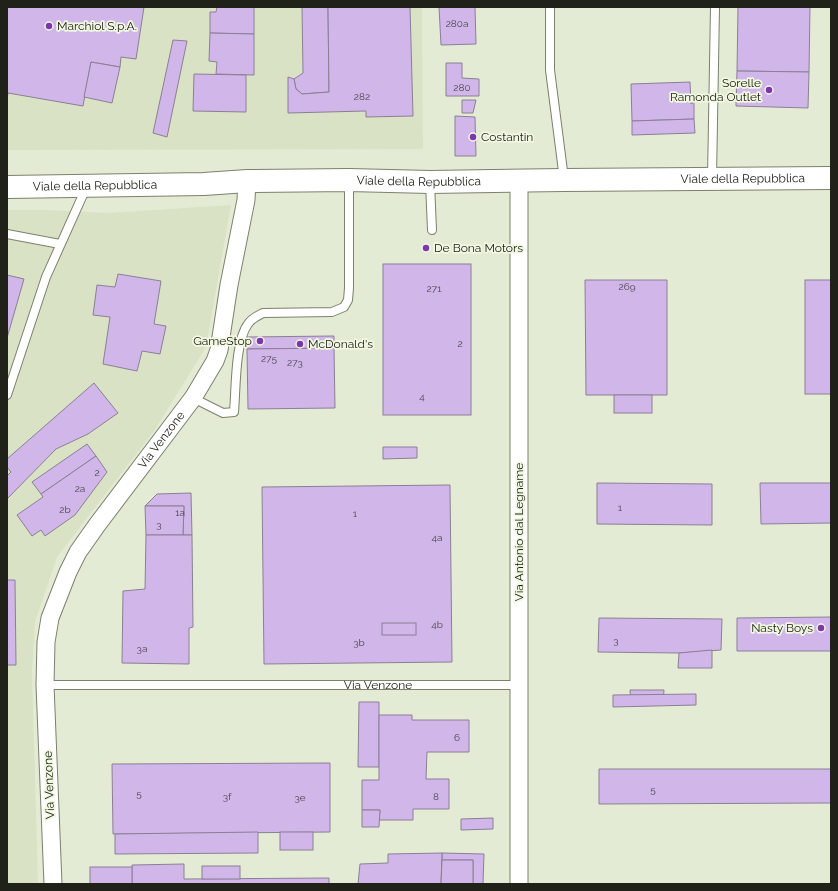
<svg xmlns="http://www.w3.org/2000/svg" width="838" height="891" font-family="Raleway,sans-serif">
<style>
.built{fill:#d9e2c4}
.building{fill:#d1b6ea;stroke:#8a8094}
.lines{fill:none;stroke-linecap:round;stroke-linejoin:round}
.lane-casing{stroke:#7b816d;stroke-width:10}
.street-casing{stroke:#7b816d;stroke-width:19}
.primary-casing{stroke:#7b816d;stroke-width:24}
.lane{stroke:#fff;stroke-width:8}
.street{stroke:#fff;stroke-width:17}
.primary{stroke:#fff;stroke-width:22}
.poi-dot{fill:#7c38ab;stroke:#f1f8e1;stroke-width:1.5}
.labels{text-anchor:middle;stroke-width:3.5;stroke-linejoin:round;paint-order:stroke}
.number-label{font-size:10px;fill:#4c474e}
.poi-label{font-size:12px;fill:#20221a;stroke:#f1f8e1;text-anchor:start}
.street-label{font-size:12px;fill:#20221a;stroke:#f1f8e1}
</style>
<rect width="100%" height="100%" fill="#e4ebd4"/>
<g class="built">
<path d="M 7,7 L 422,7 L 423,149 L 7,150 Z"/>
<path d="M 231,205 L 206,347 L 154,431 L 57,557 L 35,622 L 32,671 L 38,884 L 7,884 L 7,210 L 45,210 L 108,213 Z"/>
</g>
<g class="building">
<path d="M 7,7 L 144,7 L 136,59 L 121,57 L 120,67 L 91,62 L 83,106 L 8,93 L 7,99 Z"/>
<path d="M 217,7 L 254,7 L 254,34 L 210,33 L 210,12 L 216,12 Z"/>
<path d="M 302,7 L 328,7 L 329,92 L 302,94 L 296,89 L 294,79 L 303,73 Z"/>
<path d="M 328,7 L 410,7 L 413,116 L 366,117 L 366,111 L 288,113 L 288,77 L 294,79 L 296,89 L 302,94 L 329,92 Z"/>
<path d="M 439,7 L 475,7 L 476,44 L 441,45 Z"/>
<path d="M 738,7 L 810,7 L 809,72 L 737,71 Z"/>
<path d="M 210,33 L 254,34 L 254,75 L 216,74 L 217,62 L 209,61 Z"/>
<path d="M 173,40 L 187,41 L 167,137 L 153,133 Z"/>
<path d="M 91,62 L 120,67 L 112,103 L 84,97 Z"/>
<path d="M 446,63 L 462,63 L 462,78 L 479,79 L 479,96 L 446,96 Z"/>
<path d="M 737,71 L 809,72 L 808,108 L 736,106 Z"/>
<path d="M 194,74 L 246,75 L 246,112 L 193,111 Z"/>
<path d="M 690,82 L 691,104 L 694,102 L 694,119 L 632,121 L 631,84 Z"/>
<path d="M 462,100 L 476,100 L 473,113 L 462,113 Z"/>
<path d="M 455,116 L 475,117 L 476,156 L 455,156 Z"/>
<path d="M 694,119 L 695,133 L 632,135 L 632,121 Z"/>
<rect x="383" y="264" width="88" height="151"/>
<path d="M 118,274 L 161,281 L 154,324 L 166,326 L 160,354 L 142,351 L 137,371 L 103,364 L 110,317 L 93,315 L 97,285 L 115,287 Z"/>
<path d="M 7,275 L 24,279 L 7,338 Z"/>
<path d="M 585,280 L 667,280 L 667,395 L 586,395 Z"/>
<rect x="805" y="280" width="26" height="114"/>
<path d="M 334,336 L 334,348 L 247,349 L 247,337 Z"/>
<path d="M 334,348 L 335,408 L 248,409 L 247,349 Z"/>
<path d="M 94,383 L 118,413 L 88,434 L 56,449 L 7,499 L 7,476 L 11,472 L 7,467 L 7,459 Z"/>
<rect x="614" y="395" width="38" height="18"/>
<path d="M 87,444 L 96,456 L 41,494 L 32,482 Z"/>
<path d="M 383,447 L 417,447 L 417,458 L 383,459 Z"/>
<path d="M 96,456 L 107,472 L 75,515 L 45,536 L 41,530 L 32,536 L 17,515 L 43,497 L 41,494 Z"/>
<path d="M 597,483 L 712,484 L 712,525 L 597,524 Z"/>
<path d="M 760,483 L 831,483 L 831,523 L 761,524 Z"/>
<path d="M 450,485 L 452,662 L 264,664 L 262,487 Z"/>
<path d="M 191,493 L 192,535 L 183,535 L 184,506 L 145,506 L 157,494 Z"/>
<path d="M 145,506 L 184,506 L 183,535 L 146,535 Z"/>
<path d="M 146,535 L 192,535 L 193,627 L 189,628 L 189,664 L 122,663 L 123,591 L 145,589 Z"/>
<path d="M 7,580 L 15,580 L 16,665 L 7,665 Z"/>
<path d="M 831,617 L 831,651 L 737,651 L 737,618 Z"/>
<path d="M 599,618 L 722,619 L 721,650 L 679,653 L 598,652 Z"/>
<rect x="382" y="623" width="34" height="12"/>
<path d="M 712,650 L 712,668 L 678,668 L 679,653 Z"/>
<path d="M 630,690 L 664,690 L 663,704 L 631,703 Z"/>
<path d="M 696,694 L 696,705 L 613,707 L 613,695 Z"/>
<path d="M 359,702 L 379,702 L 379,767 L 358,767 Z"/>
<path d="M 379,715 L 412,715 L 412,720 L 469,720 L 469,752 L 427,752 L 426,779 L 449,779 L 449,809 L 413,809 L 413,820 L 379,820 L 380,810 L 362,810 L 362,780 L 379,780 Z"/>
<path d="M 330,763 L 330,832 L 113,834 L 112,764 Z"/>
<path d="M 599,769 L 831,769 L 831,803 L 599,804 Z"/>
<path d="M 362,810 L 380,810 L 379,827 L 362,827 Z"/>
<path d="M 493,818 L 493,829 L 461,830 L 461,819 Z"/>
<path d="M 258,832 L 258,853 L 115,854 L 115,834 Z"/>
<rect x="280" y="832" width="33" height="18"/>
<path d="M 442,853 L 484,854 L 483,884 L 473,884 L 473,860 L 442,860 Z"/>
<path d="M 442,853 L 441,884 L 358,884 L 360,864 L 388,863 L 388,854 Z"/>
<path d="M 442,860 L 473,860 L 473,884 L 441,884 Z"/>
<path d="M 184,864 L 184,879 L 329,878 L 329,884 L 132,884 L 132,865 Z"/>
<rect x="202" y="866" width="38" height="13"/>
<rect x="90" y="867" width="42" height="17"/>
</g>
<g class="lines">
<g class="lane-casing">
<g id="lane">
<path d="M 550,7 L 550,70 L 564,179"/>
<path d="M 712,178 L 715,7"/>
<path d="M 430,183 L 432,230"/>
<path d="M 7,234 L 60,244"/>
<path d="M 7,395 L 46,277 L 86,188"/>
<path d="M 193,398 L 223,413 L 234,412 C 236,389 235,341 248,324 C 252,318 257,316 263,313 L 332,312 L 344,307 L 348,300 L 349,288 L 349,181"/>
<path id="s1" d="M 45,685 L 519,685"/>
</g>
</g>
<g class="street-casing">
<g id="street">
<path d="M 519,181 L 519,884"/>
<path id="s2" d="M 53,884 L 45,685 L 46,642 L 50,618 L 68,572 L 78,552 L 97,525 L 193,398 L 215,361 L 219,350 L 229,285 L 246,200 L 247,181"/>
</g>
</g>
<g class="primary-casing">
<g id="primary">
<path id="s3" d="M 7,187 L 204,184 L 247,181 L 349,180 L 430,182 L 564,180 L 831,178"/>
</g>
</g>
<use href="#lane" class="lane"/>
<use href="#street" class="street"/>
<use href="#primary" class="primary"/>
</g>
<g class="poi-dot">
<circle cx="49" cy="26" r="4"/>
<circle cx="769" cy="90" r="4"/>
<circle cx="473" cy="137" r="4"/>
<circle cx="426" cy="248" r="4"/>
<circle cx="260" cy="341" r="4"/>
<circle cx="300" cy="344" r="4"/>
<circle cx="821" cy="628" r="4"/>
</g>
<g class="labels">
<g class="number-label">
<text x="457" y="27">280a</text>
<text x="462" y="91">280</text>
<text x="362" y="100">282</text>
<text x="627" y="290">269</text>
<text x="434" y="292">271</text>
<text x="460" y="347">2</text>
<text x="269" y="362">275</text>
<text x="295" y="366">273</text>
<text x="422" y="400">4</text>
<text x="97" y="476">2</text>
<text x="80" y="492">2a</text>
<text x="620" y="511">1</text>
<text x="65" y="513">2b</text>
<text x="180" y="516">1a</text>
<text x="355" y="517">1</text>
<text x="159" y="528">3</text>
<text x="437" y="541">4a</text>
<text x="437" y="628">4b</text>
<text x="616" y="644">3</text>
<text x="359" y="646">3b</text>
<text x="142" y="652">3a</text>
<text x="457" y="741">6</text>
<text x="653" y="793">5</text>
<text x="139" y="797">5</text>
<text x="227" y="800">3f</text>
<text x="436" y="800">8</text>
<text x="300" y="801">3e</text>
</g>
<g class="poi-label">
<text x="57" y="30">Marchiol S.p.A.</text>
<text x="761" y="87" text-anchor="end">Sorelle<tspan x="761" dy="14">Ramonda Outlet</tspan></text>
<text x="481" y="141">Costantin</text>
<text x="434" y="252">De Bona Motors</text>
<text x="252" y="345" text-anchor="end">GameStop</text>
<text x="308" y="348">McDonald's</text>
<text x="813" y="632" text-anchor="end">Nasty Boys</text>
</g>
<g class="street-label">
<text dy="4" stroke="none"><textPath href="#s3" startOffset="736">Viale della Repubblica</textPath></text>
<text dy="4" stroke="none"><textPath href="#s3" startOffset="412">Viale della Repubblica</textPath></text>
<text dy="4" stroke="none"><textPath href="#s3" startOffset="88">Viale della Repubblica</textPath></text>
<text dy="4" stroke="none"><textPath href="#s2" startOffset="478">Via Venzone</textPath></text>
<text transform="translate(519 532) rotate(-90)" y="4">Via Antonio dal Legname</text>
<text dy="4" stroke="none"><textPath href="#s1" startOffset="333">Via Venzone</textPath></text>
<text transform="translate(49 785) rotate(-92)" y="4">Via Venzone</text>
</g>
</g>
<rect width="838" height="891" fill="none" stroke="#20221a" stroke-width="16"/>
</svg>
